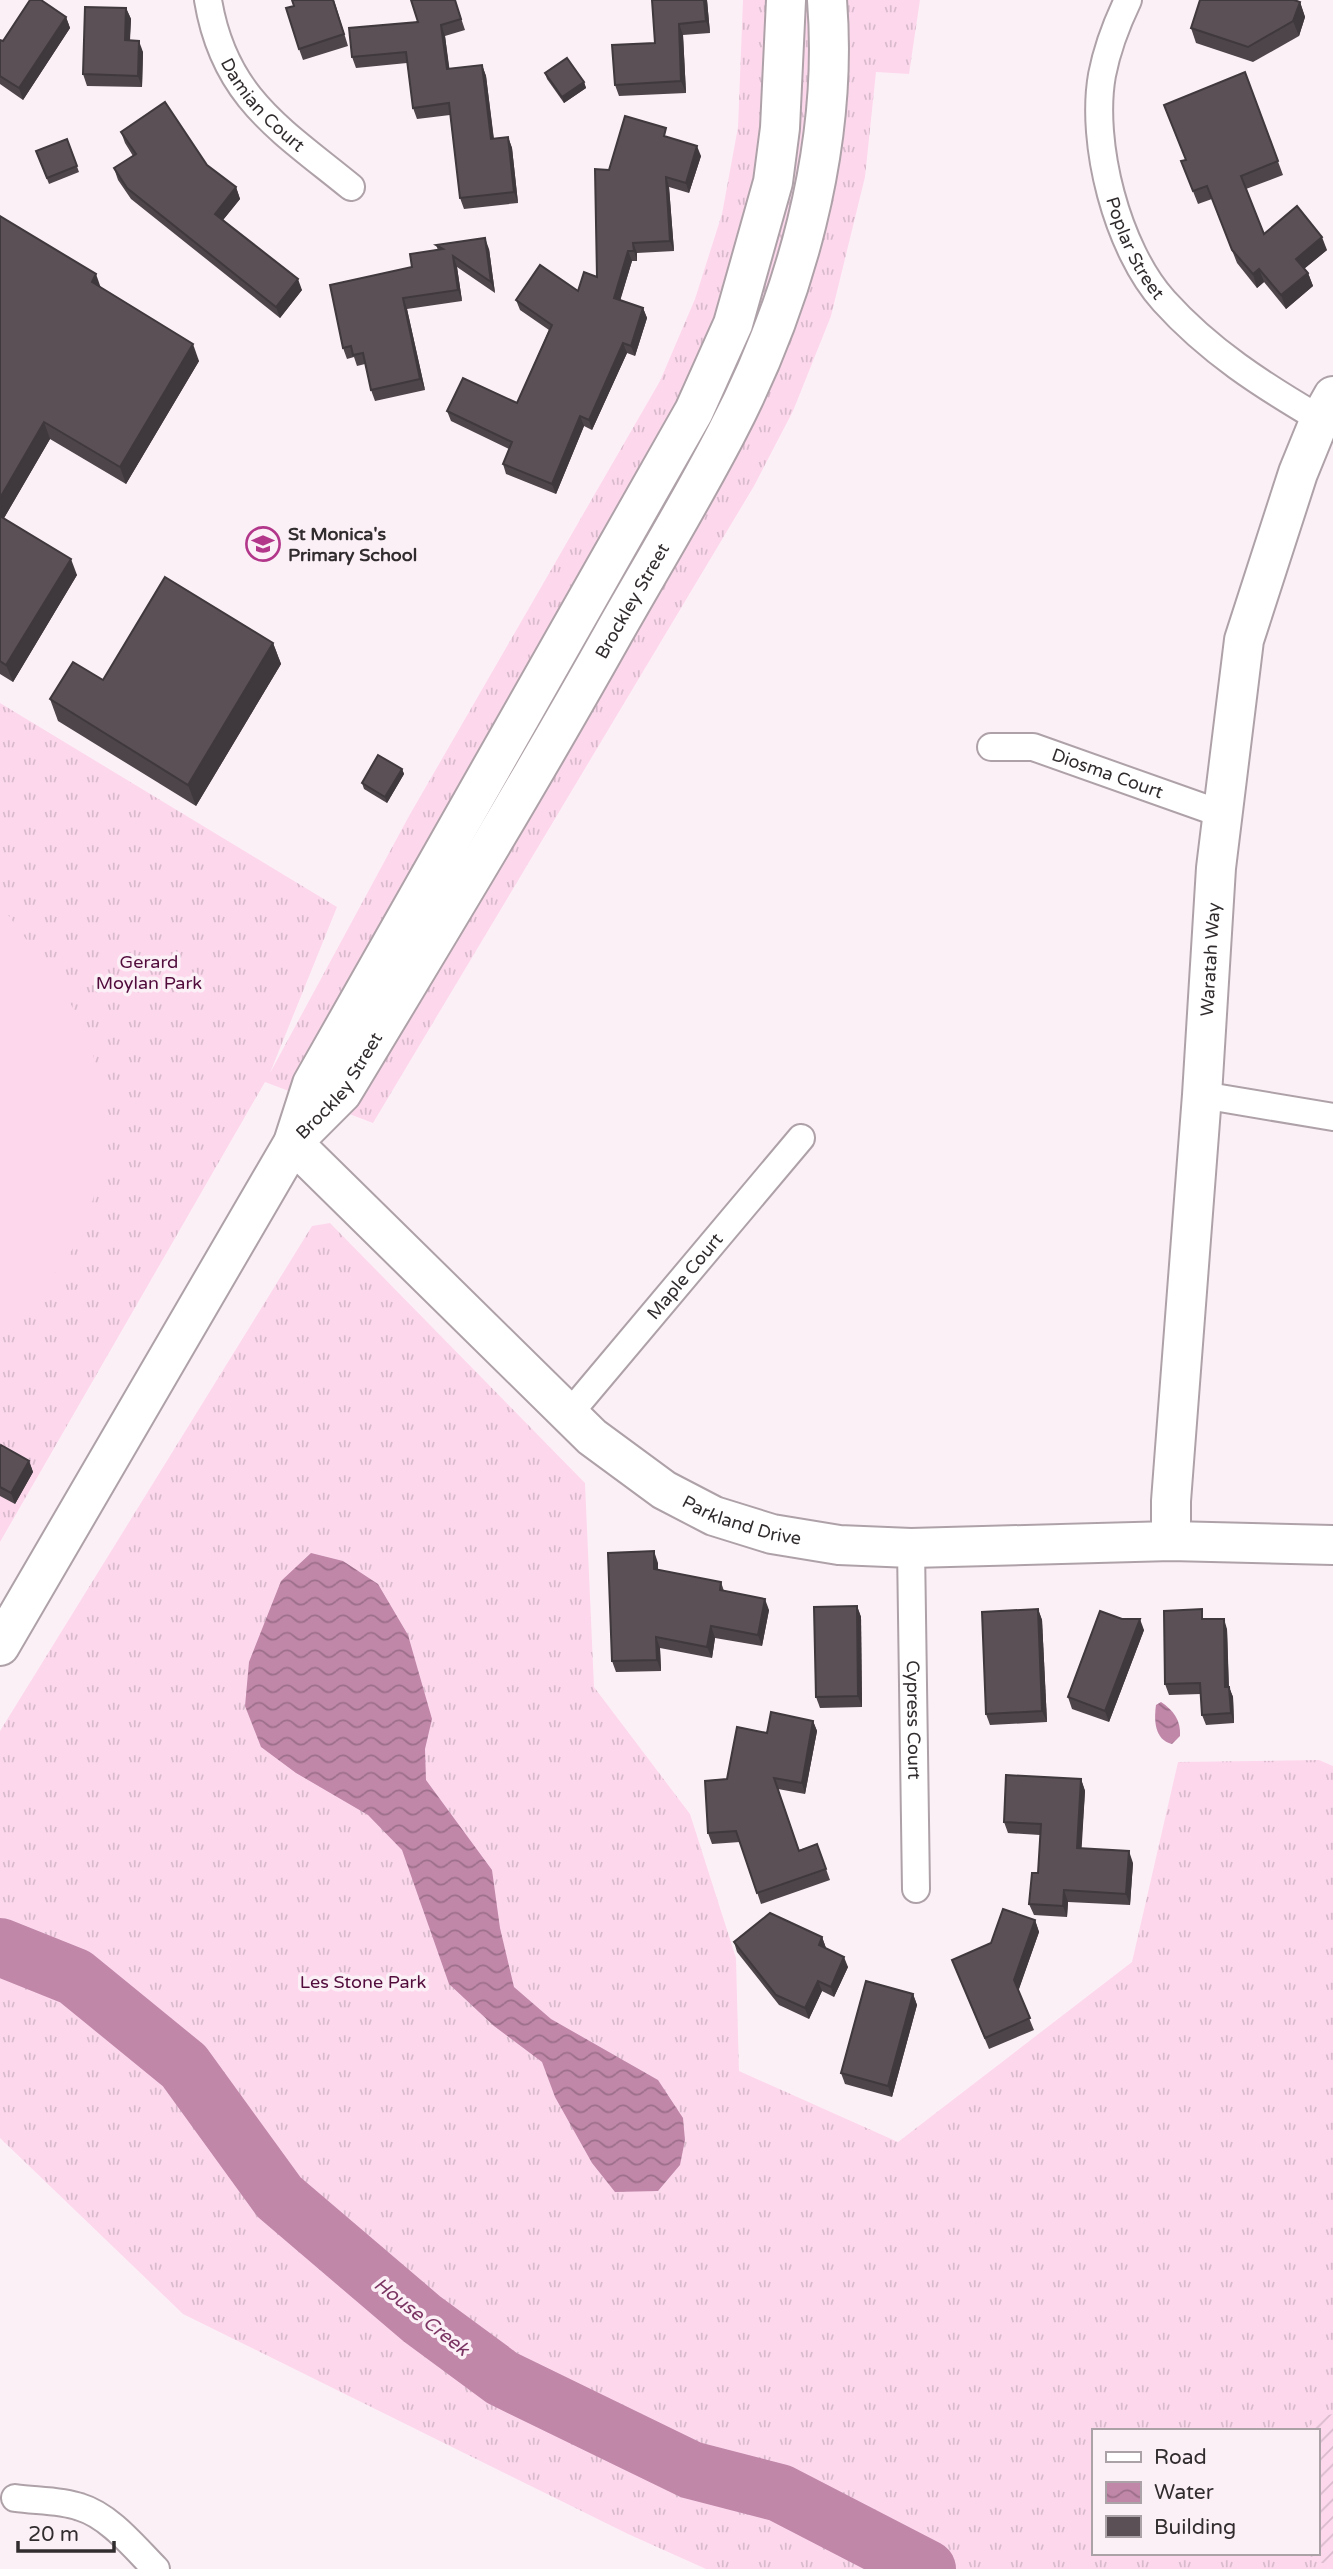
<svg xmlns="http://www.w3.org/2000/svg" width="1333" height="2569" font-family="'Varela Round',sans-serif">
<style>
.grass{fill:url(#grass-tufts);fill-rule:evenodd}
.garden{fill:url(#garden-furrows)}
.pitch{fill:#fdd8ed}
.water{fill:url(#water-waves)}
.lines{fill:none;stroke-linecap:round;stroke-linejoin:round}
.river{stroke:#c087a9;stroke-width:58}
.street-casing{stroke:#aea2a8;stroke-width:30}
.secondary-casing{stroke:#aea2a8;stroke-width:42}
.street{stroke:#fff;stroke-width:26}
.secondary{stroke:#fff;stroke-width:38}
.wall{fill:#4d4549}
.shaded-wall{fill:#3f383c}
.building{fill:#5a5055;stroke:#3f383c;stroke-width:2}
.labels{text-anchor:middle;stroke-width:7;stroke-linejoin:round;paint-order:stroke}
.street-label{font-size:18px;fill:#312c2e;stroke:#fcf0f7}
.poi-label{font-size:18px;font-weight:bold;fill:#312c2e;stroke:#fcf0f7;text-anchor:start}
.park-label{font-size:18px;fill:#510c3c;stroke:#fcf0f7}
.water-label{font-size:19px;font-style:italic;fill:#7b3562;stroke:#fcf0f7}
</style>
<defs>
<pattern id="grass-tufts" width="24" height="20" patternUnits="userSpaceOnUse" patternTransform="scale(1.75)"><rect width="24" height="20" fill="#fdd8ed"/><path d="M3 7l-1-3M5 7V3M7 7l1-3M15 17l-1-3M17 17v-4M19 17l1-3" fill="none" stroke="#d9bacc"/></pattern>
<pattern id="garden-furrows" width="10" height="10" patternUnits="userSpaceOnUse" patternTransform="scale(1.75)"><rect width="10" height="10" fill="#fdd8ed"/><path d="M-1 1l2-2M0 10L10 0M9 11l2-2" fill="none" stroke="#d9bacc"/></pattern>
<pattern id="water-waves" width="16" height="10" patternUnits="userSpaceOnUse" patternTransform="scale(1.75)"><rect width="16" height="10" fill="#c087a9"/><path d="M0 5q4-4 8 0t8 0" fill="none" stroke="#9d6f8a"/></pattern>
</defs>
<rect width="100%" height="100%" fill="#fcf0f7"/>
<g class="grass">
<path d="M 743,0 L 920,0 L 909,74 L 876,72 L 865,177 L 831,316 L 793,411 L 754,486 L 373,1123 L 265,1082 L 0,1542 L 0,703 L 337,907 L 270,1073 L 409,816 L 660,381 L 695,299 L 722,214 L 738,127 Z"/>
<path d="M 330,1223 L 585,1483 L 594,1687 L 690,1814 L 736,1958 L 739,2071 L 898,2142 L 1132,1962 L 1178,1762 L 1319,1760 L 1333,1766 L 1333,2569 L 706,2569 L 628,2534 L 183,2314 L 0,2138 L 0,1731 L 312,1226 ZM 1093,2431 L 1317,2431 L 1317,2553 L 1093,2553 Z"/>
</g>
<path class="garden" d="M 1333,2414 L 1333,2565 L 1322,2563 L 1305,2553 L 1317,2553 L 1317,2431 L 1305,2431 L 1318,2417 Z"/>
<path class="pitch" d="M 0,908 L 9,916 C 35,952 64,987 83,1027 C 111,1089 108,1175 80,1236 C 62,1272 28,1301 0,1329 Z"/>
<g class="water">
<path d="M 311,1553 L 343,1561 L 378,1584 L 408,1635 L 432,1719 L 425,1749 L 426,1780 L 492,1870 L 500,1928 L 514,1987 L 551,2019 L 658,2080 L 683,2118 L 685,2140 L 680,2165 L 658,2191 L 615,2192 L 592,2163 L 555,2097 L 542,2062 L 494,2026 L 449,1984 L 402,1850 L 368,1815 L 296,1773 L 261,1747 L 245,1706 L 249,1662 L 281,1581 Z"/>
<path d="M 1161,1702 C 1173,1710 1181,1720 1180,1736 L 1172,1744 C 1154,1740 1154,1719 1156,1705 Z"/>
</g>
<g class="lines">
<path class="river" d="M 0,1947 L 75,1977 L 184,2066 L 279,2197 L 422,2319 L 502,2378 L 691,2470 L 780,2493 L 927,2569"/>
<g class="street-casing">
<g id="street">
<path id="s1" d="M 208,0 C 224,97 280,129 351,187"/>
<path id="s2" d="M 1128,0 C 1116,25 1107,49 1102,75 C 1090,143 1117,249 1164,301 C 1209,351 1262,385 1320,419"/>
<path id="s3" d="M 991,747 L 1033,747 L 1222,814"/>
<path d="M 1202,1095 L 1333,1117"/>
<path id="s4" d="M 569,1414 L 801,1138"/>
<path id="s5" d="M 911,1548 L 916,1889"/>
<path d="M 15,2498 C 36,2501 60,2500 80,2507 C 110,2516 135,2548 156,2569"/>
</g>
</g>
<g class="secondary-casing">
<g id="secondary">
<path id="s6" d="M 299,1136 L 342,1093 C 433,942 525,791 612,636 C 650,569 690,503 726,434 C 794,304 839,148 827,0"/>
<path id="s7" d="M 293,1143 L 592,1437 L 664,1490 L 714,1516 L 772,1534 L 839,1545 L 911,1548 L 1171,1541 L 1333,1545"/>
<path id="s8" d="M 1171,1541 L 1171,1501 L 1202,1095 L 1216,868 L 1244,640 L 1298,473 L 1320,419 L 1333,396"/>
<path d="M 0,1646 L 293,1143 L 312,1084 L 694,411 L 733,324 L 773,182 L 780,128 L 786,0"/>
</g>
</g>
<use href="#street" class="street"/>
<use href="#secondary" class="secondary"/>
</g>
<g class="wall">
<path d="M 292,0 L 334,0 L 348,46 L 303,60 L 299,49 L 294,6 Z"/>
<path d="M 455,0 L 465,30 L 445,36 L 449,69 L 482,65 L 486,76 L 494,139 L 508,137 L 512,148 L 518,203 L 464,209 L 460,198 L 450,115 L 417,119 L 413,108 L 407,63 L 356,68 L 352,57 Z"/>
<path d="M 652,0 L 707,0 L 710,33 L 683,35 L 686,93 L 619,96 L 615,85 L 655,43 Z"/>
<path d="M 1300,2 L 1305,17 L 1299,36 L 1253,62 L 1196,43 L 1191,28 Z"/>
<path d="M 126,8 L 131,19 L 130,41 L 143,52 L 142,87 L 87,86 L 83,74 Z"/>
<path d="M 66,17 L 70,28 L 23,100 L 0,84 L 0,40 L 3,41 Z"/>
<path d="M 1245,72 L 1283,175 L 1246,189 L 1264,234 L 1327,250 L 1304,269 L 1308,273 L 1313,286 L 1286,309 L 1264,282 L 1257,288 L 1237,263 L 1212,199 L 1198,204 L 1181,161 L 1185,160 Z"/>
<path d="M 545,73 L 584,82 L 586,88 L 564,103 L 547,79 Z"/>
<path d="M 121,132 L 207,165 L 236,187 L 240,199 L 223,220 L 302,290 L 280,318 L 131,199 L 118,180 L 114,168 L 133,156 L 125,143 Z"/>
<path d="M 669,137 L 701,156 L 689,193 L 669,187 L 674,251 L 637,253 L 637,261 L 632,261 L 620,300 L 643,308 L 647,318 L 635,356 L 627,353 L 592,430 L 584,426 L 556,494 L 506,474 L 503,464 L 509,449 L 451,421 L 447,411 L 517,403 L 549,330 L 520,310 L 516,300 L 578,291 L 597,277 L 609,170 Z"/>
<path d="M 67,139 L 79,172 L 49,184 L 36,151 Z"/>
<path d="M 0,216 L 101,288 L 199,361 L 126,484 L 50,439 L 4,518 L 77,575 L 13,682 L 0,674 Z"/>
<path d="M 436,245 L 489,249 L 495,293 L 457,267 L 462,301 L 407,309 L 425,390 L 375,401 L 371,390 L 365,364 L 357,366 L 354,357 L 347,359 L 343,348 L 412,267 L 438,250 Z"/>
<path d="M 273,643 L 281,664 L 196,806 L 58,721 L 50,699 L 103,680 Z"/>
<path d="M 402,769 L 404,774 L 387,803 L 364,789 L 362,783 Z"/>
<path d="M 0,1447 L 29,1461 L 33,1472 L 15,1504 L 0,1496 Z"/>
<path d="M 658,1563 L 658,1570 L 721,1582 L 724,1591 L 769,1610 L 762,1646 L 715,1638 L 712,1658 L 660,1648 L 661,1671 L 616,1672 L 612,1661 Z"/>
<path d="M 857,1606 L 861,1617 L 862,1707 L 820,1708 L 816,1697 Z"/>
<path d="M 1038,1609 L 1042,1620 L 1047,1722 L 990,1725 L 986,1714 Z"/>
<path d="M 1122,1619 L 1144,1630 L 1109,1722 L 1072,1709 L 1068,1697 Z"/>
<path d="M 1206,1619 L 1227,1629 L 1229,1687 L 1233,1697 L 1234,1723 L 1206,1725 L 1202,1715 L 1201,1694 L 1169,1695 L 1165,1684 Z"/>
<path d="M 813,1721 L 817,1731 L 805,1794 L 778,1789 L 799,1850 L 817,1844 L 830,1880 L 761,1904 L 740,1842 L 712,1844 L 708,1833 L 727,1779 L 767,1733 Z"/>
<path d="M 1081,1779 L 1085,1791 L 1081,1849 L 1133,1863 L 1130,1905 L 1068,1902 L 1067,1917 L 1034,1915 L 1029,1904 L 1038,1873 L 1040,1835 L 1008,1833 L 1004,1822 Z"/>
<path d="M 1035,1920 L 1039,1932 L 1018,1991 L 1034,2030 L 989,2049 L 952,1960 L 991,1943 Z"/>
<path d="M 822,1937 L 826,1948 L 848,1967 L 834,1997 L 822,1991 L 809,2019 L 779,2005 L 737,1952 L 734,1942 Z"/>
<path d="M 913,1994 L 917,2005 L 892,2097 L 845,2084 L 841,2073 Z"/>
</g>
<g class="shaded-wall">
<path d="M 704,0 L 707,0 L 710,33 L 706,21 Z"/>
<path d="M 1300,2 L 1305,17 L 1299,36 L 1293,21 Z"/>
<path d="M 126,8 L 131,19 L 129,52 L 125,40 Z"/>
<path d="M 66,17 L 70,28 L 23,100 L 19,88 Z"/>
<path d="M 679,24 L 683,35 L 686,93 L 681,81 Z"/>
<path d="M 441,25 L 445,36 L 451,80 L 447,69 Z"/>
<path d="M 139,41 L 143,52 L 142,87 L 138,76 Z"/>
<path d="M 482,65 L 486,76 L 495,150 L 491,139 Z"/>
<path d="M 584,82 L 586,88 L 564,103 L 562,97 Z"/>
<path d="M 508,137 L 512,148 L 518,203 L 514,192 Z"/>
<path d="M 697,146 L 701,156 L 689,193 L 686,183 Z"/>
<path d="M 666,177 L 669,187 L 674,251 L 670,241 Z"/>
<path d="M 236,187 L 240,199 L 219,225 L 215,214 Z"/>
<path d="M 1322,237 L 1327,250 L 1300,272 L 1296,259 Z"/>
<path d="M 485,238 L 489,249 L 495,293 L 491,282 Z"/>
<path d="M 633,243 L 637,253 L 637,261 L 634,251 Z"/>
<path d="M 628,251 L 632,261 L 618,308 L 614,298 Z"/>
<path d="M 453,256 L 457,267 L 462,301 L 458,290 Z"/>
<path d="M 1259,269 L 1264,282 L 1257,288 L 1253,274 Z"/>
<path d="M 1308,273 L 1313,286 L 1286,309 L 1281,295 Z"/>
<path d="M 96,274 L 102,291 L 92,282 Z"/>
<path d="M 298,279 L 302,290 L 280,318 L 276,307 Z"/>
<path d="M 403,298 L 407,309 L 425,390 L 420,379 Z"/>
<path d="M 643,308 L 647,318 L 635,356 L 631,346 Z"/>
<path d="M 623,343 L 627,353 L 592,430 L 589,420 Z"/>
<path d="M 193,344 L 199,361 L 126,484 L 120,467 Z"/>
<path d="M 580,416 L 584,426 L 556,494 L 552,484 Z"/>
<path d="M 44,422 L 50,439 L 0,525 L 0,498 Z"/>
<path d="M 71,559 L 77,575 L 13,682 L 6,665 Z"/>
<path d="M 273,643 L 281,664 L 196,806 L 188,785 Z"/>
<path d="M 402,769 L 404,774 L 387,803 L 385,797 Z"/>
<path d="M 29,1461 L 33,1472 L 15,1504 L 11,1493 Z"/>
<path d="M 654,1551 L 658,1563 L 658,1580 L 654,1569 Z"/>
<path d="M 765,1599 L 769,1610 L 762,1646 L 758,1635 Z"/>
<path d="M 857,1606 L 861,1617 L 862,1707 L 858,1696 Z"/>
<path d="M 1038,1609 L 1042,1620 L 1047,1722 L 1042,1711 Z"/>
<path d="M 1140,1619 L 1144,1630 L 1109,1722 L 1105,1711 Z"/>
<path d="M 1224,1619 L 1227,1629 L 1229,1697 L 1225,1687 Z"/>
<path d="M 711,1626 L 715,1638 L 712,1658 L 707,1647 Z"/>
<path d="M 656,1637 L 660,1648 L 661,1671 L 657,1660 Z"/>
<path d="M 1229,1687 L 1233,1697 L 1234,1723 L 1231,1713 Z"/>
<path d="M 813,1721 L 817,1731 L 805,1794 L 802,1783 Z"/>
<path d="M 1081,1779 L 1085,1791 L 1081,1859 L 1077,1848 Z"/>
<path d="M 1129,1851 L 1133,1863 L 1130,1905 L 1126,1894 Z"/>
<path d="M 1064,1890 L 1068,1902 L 1067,1917 L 1063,1906 Z"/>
<path d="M 1035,1920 L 1039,1932 L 1018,1992 L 1014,1980 Z"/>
<path d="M 822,1937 L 826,1948 L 823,1955 L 819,1945 Z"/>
<path d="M 844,1957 L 848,1967 L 834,1997 L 831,1987 Z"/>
<path d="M 818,1981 L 822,1991 L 809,2019 L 805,2008 Z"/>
<path d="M 913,1994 L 917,2005 L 892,2097 L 888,2086 Z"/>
</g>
<g class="building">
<path d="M 30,0 L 41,0 L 66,17 L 19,88 L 0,76 L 0,40 L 3,41 Z"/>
<path d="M 292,0 L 333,0 L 344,34 L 299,49 L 286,8 L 294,6 Z"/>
<path d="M 411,0 L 455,0 L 461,19 L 441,25 L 447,69 L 482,65 L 491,139 L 508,137 L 514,192 L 460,198 L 449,103 L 413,108 L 406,52 L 352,57 L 349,28 L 418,22 Z"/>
<path d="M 652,0 L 704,0 L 706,21 L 679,24 L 681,81 L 615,85 L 612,45 L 655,43 Z"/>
<path d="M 1200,0 L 1294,0 L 1300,2 L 1293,21 L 1248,47 L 1191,28 Z"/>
<path d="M 85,7 L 126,8 L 125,40 L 139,41 L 138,76 L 83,74 Z"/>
<path d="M 567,58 L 584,82 L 562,97 L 545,73 Z"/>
<path d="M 1245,72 L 1278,161 L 1241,176 L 1264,234 L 1297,206 L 1322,237 L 1296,259 L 1308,273 L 1281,295 L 1259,269 L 1253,274 L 1232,250 L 1207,186 L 1193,191 L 1181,161 L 1186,160 L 1164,105 Z"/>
<path d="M 165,102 L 207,165 L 236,187 L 215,214 L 298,279 L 276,307 L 127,188 L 114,168 L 136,154 L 121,132 Z"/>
<path d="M 625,116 L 666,128 L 664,136 L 697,146 L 686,183 L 666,177 L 670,241 L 633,243 L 634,251 L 628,251 L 614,298 L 643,308 L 631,346 L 623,343 L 589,420 L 580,416 L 552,484 L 503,464 L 512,442 L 447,411 L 463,378 L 517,403 L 552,325 L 516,300 L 540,265 L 578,291 L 584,272 L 597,277 L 595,169 L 609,170 Z"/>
<path d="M 67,139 L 77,166 L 47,178 L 36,151 Z"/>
<path d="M 0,216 L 96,274 L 92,282 L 193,344 L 120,467 L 44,422 L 0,498 Z"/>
<path d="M 485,238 L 491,282 L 453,256 L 458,290 L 403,298 L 420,379 L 371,390 L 363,353 L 353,355 L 351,346 L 343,348 L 330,285 L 412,267 L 410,254 L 443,249 L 436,245 Z"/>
<path d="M 0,516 L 71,559 L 6,665 L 0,661 Z"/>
<path d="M 165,577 L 273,643 L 188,785 L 50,699 L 73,662 L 103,680 Z"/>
<path d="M 378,755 L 402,769 L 385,797 L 362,783 Z"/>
<path d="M 1,1445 L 29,1461 L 11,1493 L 0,1487 L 0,1447 Z"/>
<path d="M 654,1551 L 654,1569 L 721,1582 L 720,1590 L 765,1599 L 758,1635 L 711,1626 L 707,1647 L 656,1637 L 657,1660 L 612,1661 L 608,1553 Z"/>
<path d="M 857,1606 L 858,1696 L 816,1697 L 814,1607 Z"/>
<path d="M 1038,1609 L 1042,1711 L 986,1714 L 982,1612 Z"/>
<path d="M 1202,1609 L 1202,1619 L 1224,1619 L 1225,1687 L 1229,1687 L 1231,1713 L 1202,1715 L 1200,1683 L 1165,1684 L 1164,1611 Z"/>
<path d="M 1100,1611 L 1122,1619 L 1140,1619 L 1105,1711 L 1068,1697 Z"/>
<path d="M 771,1712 L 813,1721 L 802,1783 L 774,1778 L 799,1851 L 817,1844 L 826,1869 L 757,1893 L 736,1831 L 708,1833 L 705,1781 L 727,1779 L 737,1727 L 767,1733 Z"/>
<path d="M 1006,1775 L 1081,1779 L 1077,1848 L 1129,1851 L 1126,1894 L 1064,1890 L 1063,1906 L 1029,1904 L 1032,1873 L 1038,1873 L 1041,1824 L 1004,1822 Z"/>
<path d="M 1003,1909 L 1035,1920 L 1014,1980 L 1030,2018 L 985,2038 L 952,1960 L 991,1943 Z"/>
<path d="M 770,1913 L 822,1937 L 819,1945 L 844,1957 L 831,1987 L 818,1981 L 805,2008 L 776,1995 L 734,1942 Z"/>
<path d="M 866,1981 L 913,1994 L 888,2086 L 841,2073 Z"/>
</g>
<defs>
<g id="school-ring" transform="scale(1.75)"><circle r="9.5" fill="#fcf0f7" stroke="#b2378a" stroke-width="1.5"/><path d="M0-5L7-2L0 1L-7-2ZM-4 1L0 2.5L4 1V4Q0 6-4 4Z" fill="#b2378a"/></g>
</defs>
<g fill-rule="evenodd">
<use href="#school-ring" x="263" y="544"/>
</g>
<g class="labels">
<g class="street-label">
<text dy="6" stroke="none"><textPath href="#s1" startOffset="121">Damian Court</textPath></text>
<text dy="6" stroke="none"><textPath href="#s2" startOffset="259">Poplar Street</textPath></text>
<text dy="6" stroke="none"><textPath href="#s6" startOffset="632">Brockley Street</textPath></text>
<text dy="6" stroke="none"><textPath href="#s3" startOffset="121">Diosma Court</textPath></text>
<text dy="6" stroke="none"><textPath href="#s8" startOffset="583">Waratah Way</textPath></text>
<text dy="6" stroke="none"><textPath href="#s6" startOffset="65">Brockley Street</textPath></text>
<text dy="6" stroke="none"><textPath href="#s4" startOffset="180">Maple Court</textPath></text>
<text dy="6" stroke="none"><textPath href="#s7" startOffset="593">Parkland Drive</textPath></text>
<text dy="6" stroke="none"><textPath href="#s5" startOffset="172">Cypress Court</textPath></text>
</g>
<g class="poi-label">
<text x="288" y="540">St Monica's<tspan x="288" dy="21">Primary School</tspan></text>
</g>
<g class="park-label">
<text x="149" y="968">Gerard<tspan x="149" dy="21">Moylan Park</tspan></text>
<text x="363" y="1988">Les Stone Park</text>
</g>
<g class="water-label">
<text transform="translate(422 2316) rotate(38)" y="7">House Creek</text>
</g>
</g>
<rect x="1092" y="2429" width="228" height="126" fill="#fcf0f7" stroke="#aba2a7" stroke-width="2"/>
<rect x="1106" y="2452" width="35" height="10" fill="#ffffff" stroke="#aba2a7" stroke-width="2"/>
<text x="1154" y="2464" font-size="21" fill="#312c2e">Road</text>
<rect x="1106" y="2482" width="35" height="21" fill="url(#water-waves)" stroke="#aba2a7" stroke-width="2"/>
<text x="1154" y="2499" font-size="21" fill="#312c2e">Water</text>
<rect x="1106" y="2516" width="35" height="21" fill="#5a5055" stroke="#aba2a7" stroke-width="2"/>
<text x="1154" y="2534" font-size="21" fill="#312c2e">Building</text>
<path d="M18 2541v10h96v-10" fill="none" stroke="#312c2e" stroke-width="3.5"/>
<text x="28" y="2541" font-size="21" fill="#312c2e" stroke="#fcf0f7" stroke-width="5" paint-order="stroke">20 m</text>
</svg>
